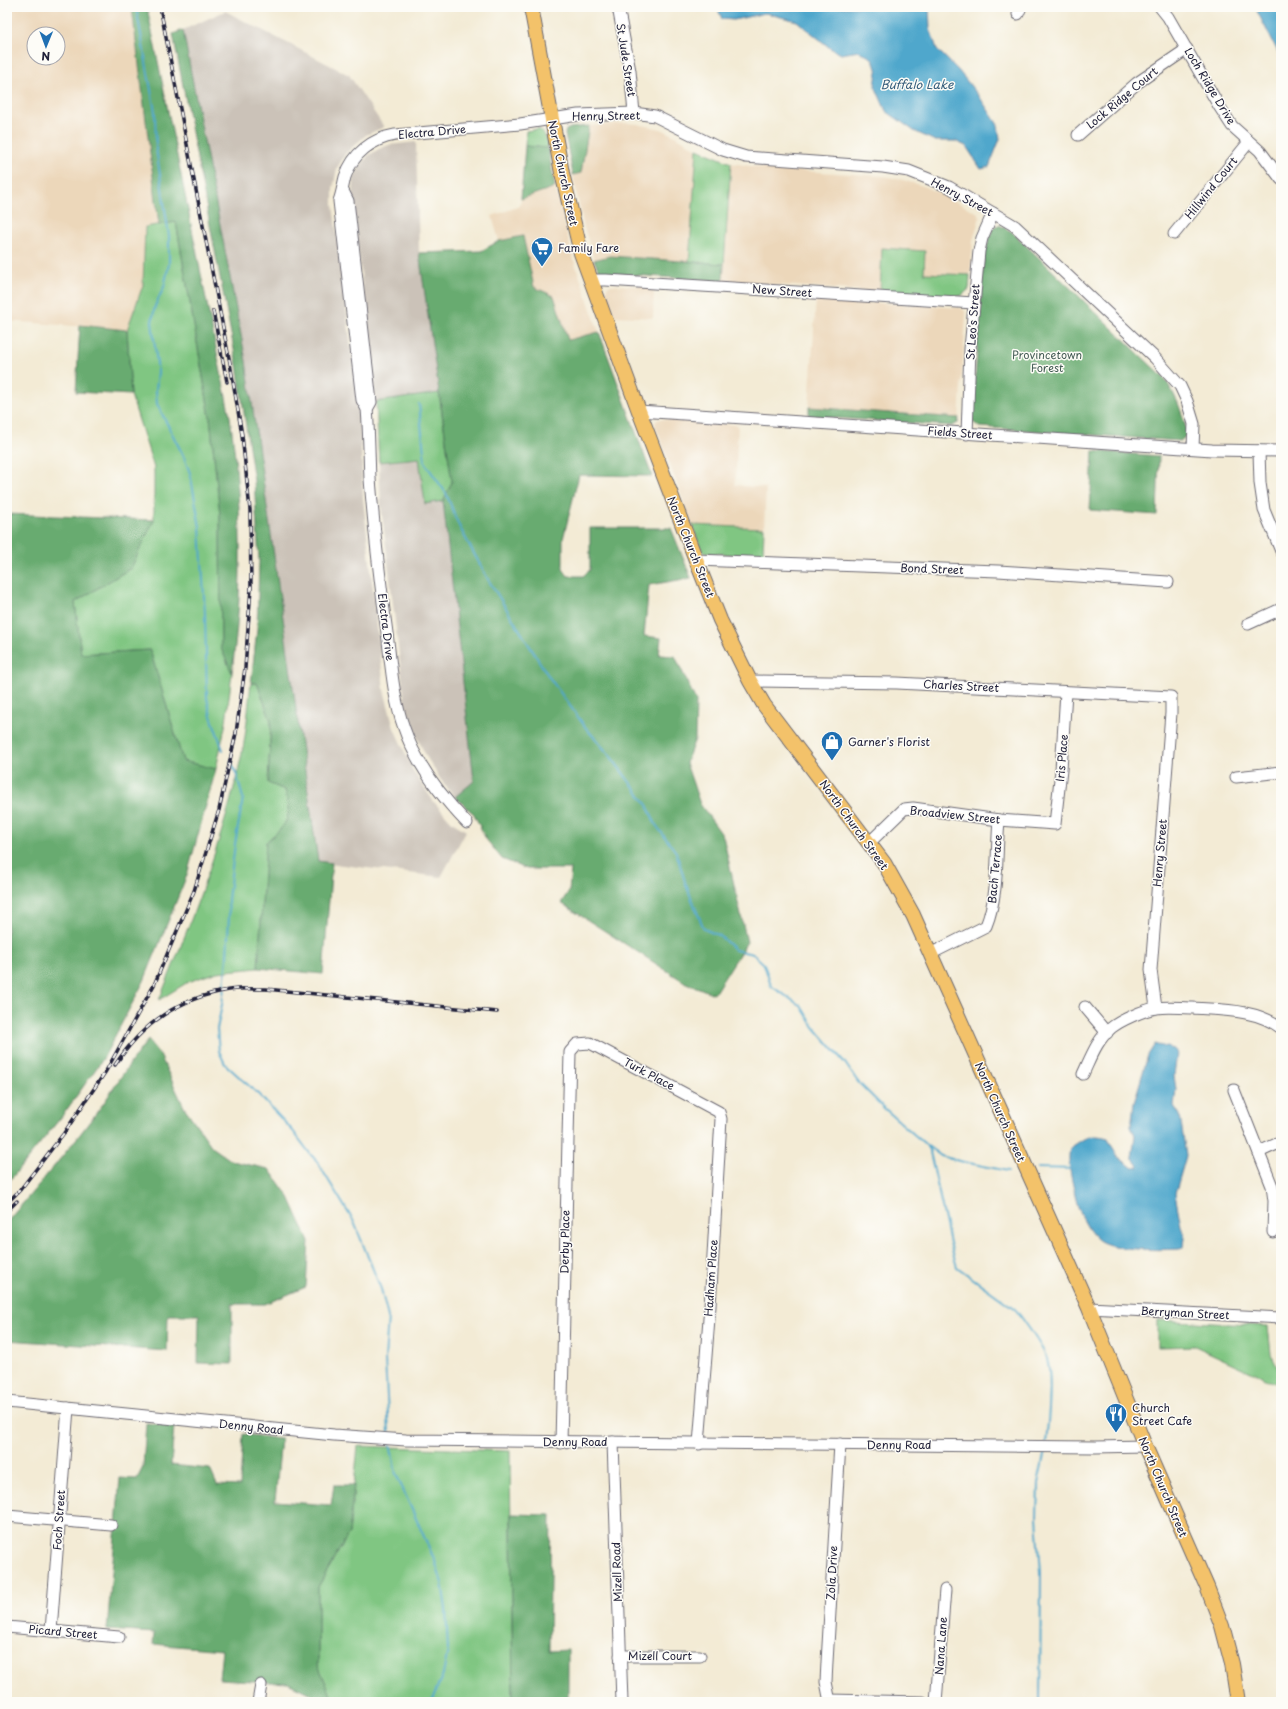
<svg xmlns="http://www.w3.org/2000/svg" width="1288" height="1709" font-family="'Playpen Sans',sans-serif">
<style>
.built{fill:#ecd7ba;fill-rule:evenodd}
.industrial{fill:#cbc2b8}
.green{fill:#80c682;stroke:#51745e}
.forest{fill:#68ab70;stroke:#456656}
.water{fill:#4fa7cc;stroke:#386484}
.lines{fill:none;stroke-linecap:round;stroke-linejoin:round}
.stream{stroke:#4fa7cc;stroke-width:2}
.minor-casing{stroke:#6b6871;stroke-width:13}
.major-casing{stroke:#6b6871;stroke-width:16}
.minor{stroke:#fff;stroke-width:11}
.major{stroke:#f3c26a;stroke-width:14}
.rail-casing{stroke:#22223b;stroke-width:3.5}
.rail{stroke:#fdfcf7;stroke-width:2;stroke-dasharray:6;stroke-linecap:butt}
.labels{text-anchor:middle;stroke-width:3;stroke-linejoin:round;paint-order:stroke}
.street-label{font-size:11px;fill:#22223b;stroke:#fdfcf7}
.poi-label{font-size:11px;fill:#22223b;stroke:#fdfcf7;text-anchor:start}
.park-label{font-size:11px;fill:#435b54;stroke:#fdfcf7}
.water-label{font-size:12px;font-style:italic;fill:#365e7c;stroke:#fdfcf7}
</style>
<rect width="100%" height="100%" fill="#fdfcf7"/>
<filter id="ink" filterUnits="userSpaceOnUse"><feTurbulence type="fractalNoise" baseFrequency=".025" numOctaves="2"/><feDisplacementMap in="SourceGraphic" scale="8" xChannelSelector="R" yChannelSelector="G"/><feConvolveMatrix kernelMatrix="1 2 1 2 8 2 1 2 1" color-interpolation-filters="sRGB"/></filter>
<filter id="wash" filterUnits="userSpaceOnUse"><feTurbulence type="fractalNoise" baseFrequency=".012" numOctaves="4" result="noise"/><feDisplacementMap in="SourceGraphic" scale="16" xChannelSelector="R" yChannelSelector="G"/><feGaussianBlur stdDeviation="0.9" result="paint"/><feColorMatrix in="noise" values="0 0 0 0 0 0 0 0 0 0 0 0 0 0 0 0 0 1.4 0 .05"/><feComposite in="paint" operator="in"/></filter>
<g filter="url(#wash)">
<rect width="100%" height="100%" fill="#f3ebd5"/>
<g class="built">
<path d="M 7,7 L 132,7 L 159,225 L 145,227 L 143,285 L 127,330 L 7,321 ZM 34,34 L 58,34 L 58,58 L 34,58 Z"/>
<path d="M 627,123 L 637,124 L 661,129 L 679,138 L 697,149 L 689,262 L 610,256 L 594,260 L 584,227 L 573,176 L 581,173 L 589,126 Z"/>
<path d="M 731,163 L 771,169 L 883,176 L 903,180 L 923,186 L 939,193 L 978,213 L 980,217 L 973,240 L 970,275 L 924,273 L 882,248 L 880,292 L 723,281 Z"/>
<path d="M 555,187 L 573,258 L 599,332 L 568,340 L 554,296 L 534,287 L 523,237 L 499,241 L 492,216 L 520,206 L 521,199 Z"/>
<path d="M 611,285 L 654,287 L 653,318 L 615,316 L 606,292 L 607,287 Z"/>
<path d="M 816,299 L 960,308 L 964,310 L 966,314 L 959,418 L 809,407 Z"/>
<path d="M 659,419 L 738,425 L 735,485 L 766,488 L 764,528 L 692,525 L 655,424 L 656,421 Z"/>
</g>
<g class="industrial">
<path d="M 225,11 L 349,75 L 384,127 L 366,135 L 346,153 L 337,168 L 333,189 L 333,205 L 360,419 L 363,498 L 384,690 L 394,728 L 414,773 L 434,802 L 452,822 L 466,831 L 441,877 L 318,862 L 246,361 L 183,30 Z"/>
<path d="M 416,142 L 419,253 L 439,393 L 376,402 L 353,204 L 354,179 L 360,167 L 368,156 L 379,149 L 389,145 Z"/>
<path d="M 419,458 L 425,504 L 443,501 L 474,781 L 455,797 L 441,780 L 426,756 L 413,728 L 405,703 L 381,505 L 379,462 Z"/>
</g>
<g class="green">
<path d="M 538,129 C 547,133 546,140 548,148 L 525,146 L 526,131 Z"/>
<path d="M 697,149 L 731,163 L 724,264 L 689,262 Z"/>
<path d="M 176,222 L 210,417 L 220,515 L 221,648 L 232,673 L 226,722 L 216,769 L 183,761 L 150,650 L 81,654 L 75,602 L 131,568 L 154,520 L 154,468 L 131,395 L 127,330 L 143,285 L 145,227 Z"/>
<path d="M 882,248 L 925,251 L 924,273 L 970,275 L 969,289 L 961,296 L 880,292 Z"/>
<path d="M 439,393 L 452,482 L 443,501 L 425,504 L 419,458 L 379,462 L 376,402 Z"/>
<path d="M 692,525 L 764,528 L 763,556 L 705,553 L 702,551 Z"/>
<path d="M 251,683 L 257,683 L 271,721 L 268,783 L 285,790 L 290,809 L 284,826 L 266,842 L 258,968 L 217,972 L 188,982 L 159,1000 C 192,920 224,838 242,753 C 247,730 248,706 251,683 Z"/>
<path d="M 1157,1320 L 1268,1326 L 1271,1354 L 1281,1375 L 1281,1386 L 1195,1346 L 1157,1347 Z"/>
<path d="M 358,1446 L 510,1451 L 513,1702 L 334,1702 L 318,1665 L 318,1587 L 349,1533 Z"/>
</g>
<g class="forest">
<path d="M 147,7 L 230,417 C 237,466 241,516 240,566 C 240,602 236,638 232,673 L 221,648 L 220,515 L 210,417 L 176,222 L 159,225 L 132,9 Z"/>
<path d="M 183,30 L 246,361 L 318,861 L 332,863 L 323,974 L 258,968 L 266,842 C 288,823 292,820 285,790 L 268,783 L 271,721 L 257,683 L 251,683 L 257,629 L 259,560 L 254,481 L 237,365 L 173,34 Z"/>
<path d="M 589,126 L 581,173 L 573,175 L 565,134 L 566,130 L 570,128 Z"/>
<path d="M 525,146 L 548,148 L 555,187 L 521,199 Z"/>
<path d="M 999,225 L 1012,232 L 1164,378 C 1177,397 1181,409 1187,432 L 1184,438 L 1180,441 L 979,427 L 972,421 L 984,257 L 993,227 Z"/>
<path d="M 523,236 L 534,287 L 554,296 L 568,340 L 599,332 L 652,476 L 579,475 L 563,539 L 563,569 L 568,576 L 583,576 L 590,570 L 590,528 L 671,528 L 691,578 L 649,585 L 644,636 L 661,638 L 659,655 L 675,656 L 696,701 L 695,739 L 686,763 L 700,804 L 723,836 L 747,942 L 714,994 L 686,983 L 561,903 L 569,891 L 571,869 L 527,869 L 502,859 L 486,839 L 474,814 L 455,797 L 474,781 L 443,501 L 452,482 L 419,253 L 481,251 L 499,241 Z"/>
<path d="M 610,256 L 724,264 L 723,281 L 603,273 L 598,269 L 594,260 Z"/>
<path d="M 80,325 L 127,330 L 131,395 L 76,392 Z"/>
<path d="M 809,407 L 959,418 L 958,423 L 952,426 L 809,416 Z"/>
<path d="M 1093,451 L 1159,456 L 1157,515 L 1090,510 Z"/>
<path d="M 7,514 L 154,520 L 131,568 L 75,602 L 81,654 L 150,650 L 183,761 L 216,769 L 187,875 L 144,981 L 103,1059 L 63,1115 L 7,1184 Z"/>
<path d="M 148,1040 L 160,1055 L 184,1107 L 212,1147 L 232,1161 L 269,1169 L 289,1197 L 309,1241 L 306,1287 L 265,1304 L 232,1304 L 232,1364 L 198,1363 L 199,1315 L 168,1315 L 167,1351 L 7,1340 L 7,1222 C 40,1183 73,1145 103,1104 C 118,1082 131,1060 148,1040 Z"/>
<path d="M 146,1423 L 174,1426 L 171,1465 L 210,1469 L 217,1485 L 240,1486 L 243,1434 L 281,1439 L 275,1501 L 331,1505 L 334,1485 L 354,1485 L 349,1533 L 318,1587 L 318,1665 L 334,1702 L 314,1702 L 311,1694 L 288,1683 L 219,1679 L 222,1650 L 153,1644 L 154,1633 L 107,1630 L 120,1478 L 137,1479 L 143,1467 Z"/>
<path d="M 511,1514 L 551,1515 L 549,1651 L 568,1650 L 568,1702 L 513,1702 Z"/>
</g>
<g class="water">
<path d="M 717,7 L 929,7 L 930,29 L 937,49 L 958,70 L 979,96 L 998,125 L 1000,139 L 989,167 L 981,169 L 966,146 L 955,141 L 935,141 L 914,131 L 886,111 L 875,86 L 877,72 L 873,59 L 859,51 L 841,54 L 830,48 L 797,21 L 765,13 L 734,20 L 722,19 Z"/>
<path d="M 1256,7 L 1281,7 L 1281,58 L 1256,9 Z"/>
<path d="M 1155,1044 L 1174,1049 L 1177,1053 L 1174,1076 L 1176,1089 L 1174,1106 L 1180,1115 L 1186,1156 L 1175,1194 L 1181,1226 L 1185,1237 L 1184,1247 L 1181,1249 C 1161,1250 1117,1251 1100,1241 C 1086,1232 1076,1205 1074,1190 C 1071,1176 1067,1162 1070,1148 C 1085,1138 1089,1133 1108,1138 L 1117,1156 L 1133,1168 L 1139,1167 L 1132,1158 L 1135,1135 L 1131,1127 L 1134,1103 L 1148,1055 Z"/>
</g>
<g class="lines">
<g class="stream">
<path d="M 136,7 L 155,112 L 156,148 L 169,236 L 169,264 L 164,287 L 155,306 L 152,322 L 158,372 L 156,390 L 157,404 L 183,455 L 190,473 L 200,527 L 205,614 L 207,698 L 211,716 L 223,750"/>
<path d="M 419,404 L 425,463 L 446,493 L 459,526 L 489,581 L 549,677 L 586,728 L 611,757 L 647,805 L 656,825 L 676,852 L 686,885 L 704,929 L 720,936 L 735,950 L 753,954 L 764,964 L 771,986 L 801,1006 L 814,1027 L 845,1063 L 858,1082 L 884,1108 L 925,1144 L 941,1156 L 959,1161 L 1008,1171"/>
<path d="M 231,762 L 236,773 L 243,798 L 235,844 L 228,900 L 229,915 L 227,958 L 222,1005 L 217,1029 L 219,1051 L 225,1064 L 258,1094 L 293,1131 L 311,1155 L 316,1160 L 354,1222 L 381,1289 L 388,1317 L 385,1359 L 389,1434"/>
<path d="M 926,1145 L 930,1152 L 950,1243 L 957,1267 L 1015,1309 L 1019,1314 C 1027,1325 1043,1347 1047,1359 C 1053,1376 1048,1424 1046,1443"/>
<path d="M 1038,1168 L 1073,1169"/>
<path d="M 390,1443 L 396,1474 L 435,1561 L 442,1583 L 446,1609 L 448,1650 L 443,1674 L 431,1702"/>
<path d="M 1040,1702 L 1041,1573 L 1037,1517 L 1038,1483 L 1045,1451"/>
</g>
</g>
</g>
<g filter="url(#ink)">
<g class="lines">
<g class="minor-casing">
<g id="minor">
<path d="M 618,7 L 630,71 L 634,113"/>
<path d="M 1160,7 L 1168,17 L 1219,106 L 1232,126 L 1260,151 L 1281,179"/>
<path d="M 1018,14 L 1021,7"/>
<path d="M 1078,135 L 1137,83 L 1187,49"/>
<path d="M 343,191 L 348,201 L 371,402 L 367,409"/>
<path d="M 1174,234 L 1249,142"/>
<path d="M 591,280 L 606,280 L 974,303"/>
<path d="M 639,411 L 1212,450 L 1281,451"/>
<path d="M 967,434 L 970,349 L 979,251 L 982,238 L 993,213"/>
<path d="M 1259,451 L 1260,483 L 1264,510 L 1281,551"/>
<path d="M 696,560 L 998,571 L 1168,582"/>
<path d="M 1248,624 L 1281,609"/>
<path d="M 750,681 L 897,683 L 1171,697 L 1171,713 L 1151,970 L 1156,1008"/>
<path d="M 1236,777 L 1281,772"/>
<path d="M 467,823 C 441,796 416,764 404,728 C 393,698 391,664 387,633 C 380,581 374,530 370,479 C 369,455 369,432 367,409 L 362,400 L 339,201 C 342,193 343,185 345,177 C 353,153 372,139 395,135 L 520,124 L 578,115 L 634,113 L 655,116 L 723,150 L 746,157 L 883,167 L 909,171 L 949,187 L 1015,226 L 1155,358 L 1180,386 L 1187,401 L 1194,424 L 1193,448"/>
<path d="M 869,843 L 904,809 L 913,808 L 999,820 L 1055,824 L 1061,770 L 1066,692"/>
<path d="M 930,954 L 986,926 C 999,894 996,855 999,820"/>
<path d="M 1085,1007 L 1107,1033"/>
<path d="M 1083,1074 C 1091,1057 1097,1040 1111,1028 C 1121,1020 1144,1010 1156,1008 C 1168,1006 1181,1008 1193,1008 C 1221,1010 1257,1009 1281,1028"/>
<path d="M 1234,1090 L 1272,1186 L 1274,1201 L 1273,1232"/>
<path d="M 1259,1152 L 1281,1142"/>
<path d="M 1089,1308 L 1281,1318"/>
<path d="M 7,1402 L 334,1435 L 406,1440 L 1095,1447 L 1145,1446"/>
<path d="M 613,1442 L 622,1702"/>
<path d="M 561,1443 L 570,1052 L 577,1044 L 590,1043 L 719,1112 L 721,1119 L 710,1306 L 699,1444"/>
<path d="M 7,1516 L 111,1525"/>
<path d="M 7,1627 L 119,1637"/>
<path d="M 51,1631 L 68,1408"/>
<path d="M 620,1656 L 700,1656"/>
<path d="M 829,1700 L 923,1702"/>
<path d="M 258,1702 L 261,1685"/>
<path d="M 830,1702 L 826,1682 L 827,1662 L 840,1444"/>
<path d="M 936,1702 L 945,1590"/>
</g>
</g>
<g class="major-casing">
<path id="major" d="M 531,7 L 562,173 L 581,253 L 639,411 L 696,560 L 720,620 L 750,681 L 764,705 L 884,863 L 913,915 L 1089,1308 L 1145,1446 L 1207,1587 L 1222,1626 L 1232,1664 L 1238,1702"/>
</g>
<use href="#minor" class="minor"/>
<use href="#major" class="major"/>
<g class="rail-casing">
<g id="rail">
<path d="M 213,311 L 227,382"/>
<path d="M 115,1065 C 143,1023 179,998 229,990 C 241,988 254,989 266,989 L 497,1012"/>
<path d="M 7,1203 L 20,1190 L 64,1133 L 106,1071 L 154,985 L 194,891 L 219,810 L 236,733 L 245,668 L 251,588 L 250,510 L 242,435 L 230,363 L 160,7"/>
<path d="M 7,1211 L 17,1201"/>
</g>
</g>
<use href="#rail" class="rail"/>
</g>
</g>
<defs>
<g id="supermarket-pin" transform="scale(1.15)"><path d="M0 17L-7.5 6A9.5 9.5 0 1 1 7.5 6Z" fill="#1f6fb2" stroke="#fdfcf7"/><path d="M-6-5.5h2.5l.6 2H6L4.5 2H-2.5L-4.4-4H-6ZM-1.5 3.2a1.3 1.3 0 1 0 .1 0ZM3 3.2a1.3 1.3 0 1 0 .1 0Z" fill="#fff"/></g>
<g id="shop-pin" transform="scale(1.15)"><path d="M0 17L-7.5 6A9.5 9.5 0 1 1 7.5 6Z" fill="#1f6fb2" stroke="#fdfcf7"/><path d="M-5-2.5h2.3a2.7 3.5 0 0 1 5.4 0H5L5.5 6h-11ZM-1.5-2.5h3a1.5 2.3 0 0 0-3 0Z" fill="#fff"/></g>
<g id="restaurant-pin" transform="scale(1.15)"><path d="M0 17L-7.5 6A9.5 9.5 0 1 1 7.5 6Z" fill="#1f6fb2" stroke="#fdfcf7"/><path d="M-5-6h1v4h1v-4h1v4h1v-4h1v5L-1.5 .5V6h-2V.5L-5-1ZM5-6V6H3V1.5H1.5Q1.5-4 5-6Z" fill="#fff"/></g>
</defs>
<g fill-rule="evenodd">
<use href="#supermarket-pin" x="542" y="248"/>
<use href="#shop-pin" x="832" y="742"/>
<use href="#restaurant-pin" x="1116" y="1414"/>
</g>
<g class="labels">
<g class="street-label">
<text transform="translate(626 60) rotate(81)" y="4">St Jude Street</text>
<text transform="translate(1210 86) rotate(59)" y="4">Loch Ridge Drive</text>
<text transform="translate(1122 98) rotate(-40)" y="4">Lock Ridge Court</text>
<text transform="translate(606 116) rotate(-1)" y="4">Henry Street</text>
<text transform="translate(432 132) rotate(-5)" y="4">Electra Drive</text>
<text transform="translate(563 173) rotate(78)" y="4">North Church Street</text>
<text transform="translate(1211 188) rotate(-51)" y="4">Hillwind Court</text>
<text transform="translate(962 197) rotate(28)" y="4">Henry Street</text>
<text transform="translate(782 291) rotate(4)" y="4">New Street</text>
<text transform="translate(973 322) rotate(-86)" y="4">St Leo's Street</text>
<text transform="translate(960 433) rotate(4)" y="4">Fields Street</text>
<text transform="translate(691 547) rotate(68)" y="4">North Church Street</text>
<text transform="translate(932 569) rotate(2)" y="4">Bond Street</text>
<text transform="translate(386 627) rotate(83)" y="4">Electra Drive</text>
<text transform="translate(961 686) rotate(3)" y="4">Charles Street</text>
<text transform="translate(1062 758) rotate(-85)" y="4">Iris Place</text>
<text transform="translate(955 815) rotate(6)" y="4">Broadview Street</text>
<text transform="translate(854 825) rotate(54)" y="4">North Church Street</text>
<text transform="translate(1160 853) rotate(-85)" y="4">Henry Street</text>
<text transform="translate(995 869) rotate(-85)" y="4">Bach Terrace</text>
<text transform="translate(649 1074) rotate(28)" y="4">Turk Place</text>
<text transform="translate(1000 1112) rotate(66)" y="4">North Church Street</text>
<text transform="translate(565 1242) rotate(-89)" y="4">Derby Place</text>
<text transform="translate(711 1278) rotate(-86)" y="4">Hadham Place</text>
<text transform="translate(1185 1313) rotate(3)" y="4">Berryman Street</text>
<text transform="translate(251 1427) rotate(6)" y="4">Denny Road</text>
<text x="575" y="1446">Denny Road</text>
<text x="899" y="1449">Denny Road</text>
<text transform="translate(1163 1487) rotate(67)" y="4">North Church Street</text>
<text transform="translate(59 1520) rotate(-86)" y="4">Foch Street</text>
<text transform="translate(617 1572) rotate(-92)" y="4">Mizell Road</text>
<text transform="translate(832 1573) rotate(-87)" y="4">Zola Drive</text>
<text transform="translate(63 1632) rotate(5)" y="4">Picard Street</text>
<text transform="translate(941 1646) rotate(-86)" y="4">Nana Lane</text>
<text x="660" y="1660">Mizell Court</text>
</g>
<g class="poi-label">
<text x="558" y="252">Family Fare</text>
<text x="848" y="746">Garner's Florist</text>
<text x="1132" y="1412">Church<tspan x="1132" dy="13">Street Cafe</tspan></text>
</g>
<g class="park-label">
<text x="1047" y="359">Provincetown<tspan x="1047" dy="13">Forest</tspan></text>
</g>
<g class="water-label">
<text x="917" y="89">Buffalo Lake</text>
</g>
</g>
<rect width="1288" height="1709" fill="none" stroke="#fdfcf7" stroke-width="24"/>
<g transform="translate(46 46) rotate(181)"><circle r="19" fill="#fdfcf7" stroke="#a5a5ac"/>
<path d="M0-3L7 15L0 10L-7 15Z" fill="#1f6fb2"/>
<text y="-6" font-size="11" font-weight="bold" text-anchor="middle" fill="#22223b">N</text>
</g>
</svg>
